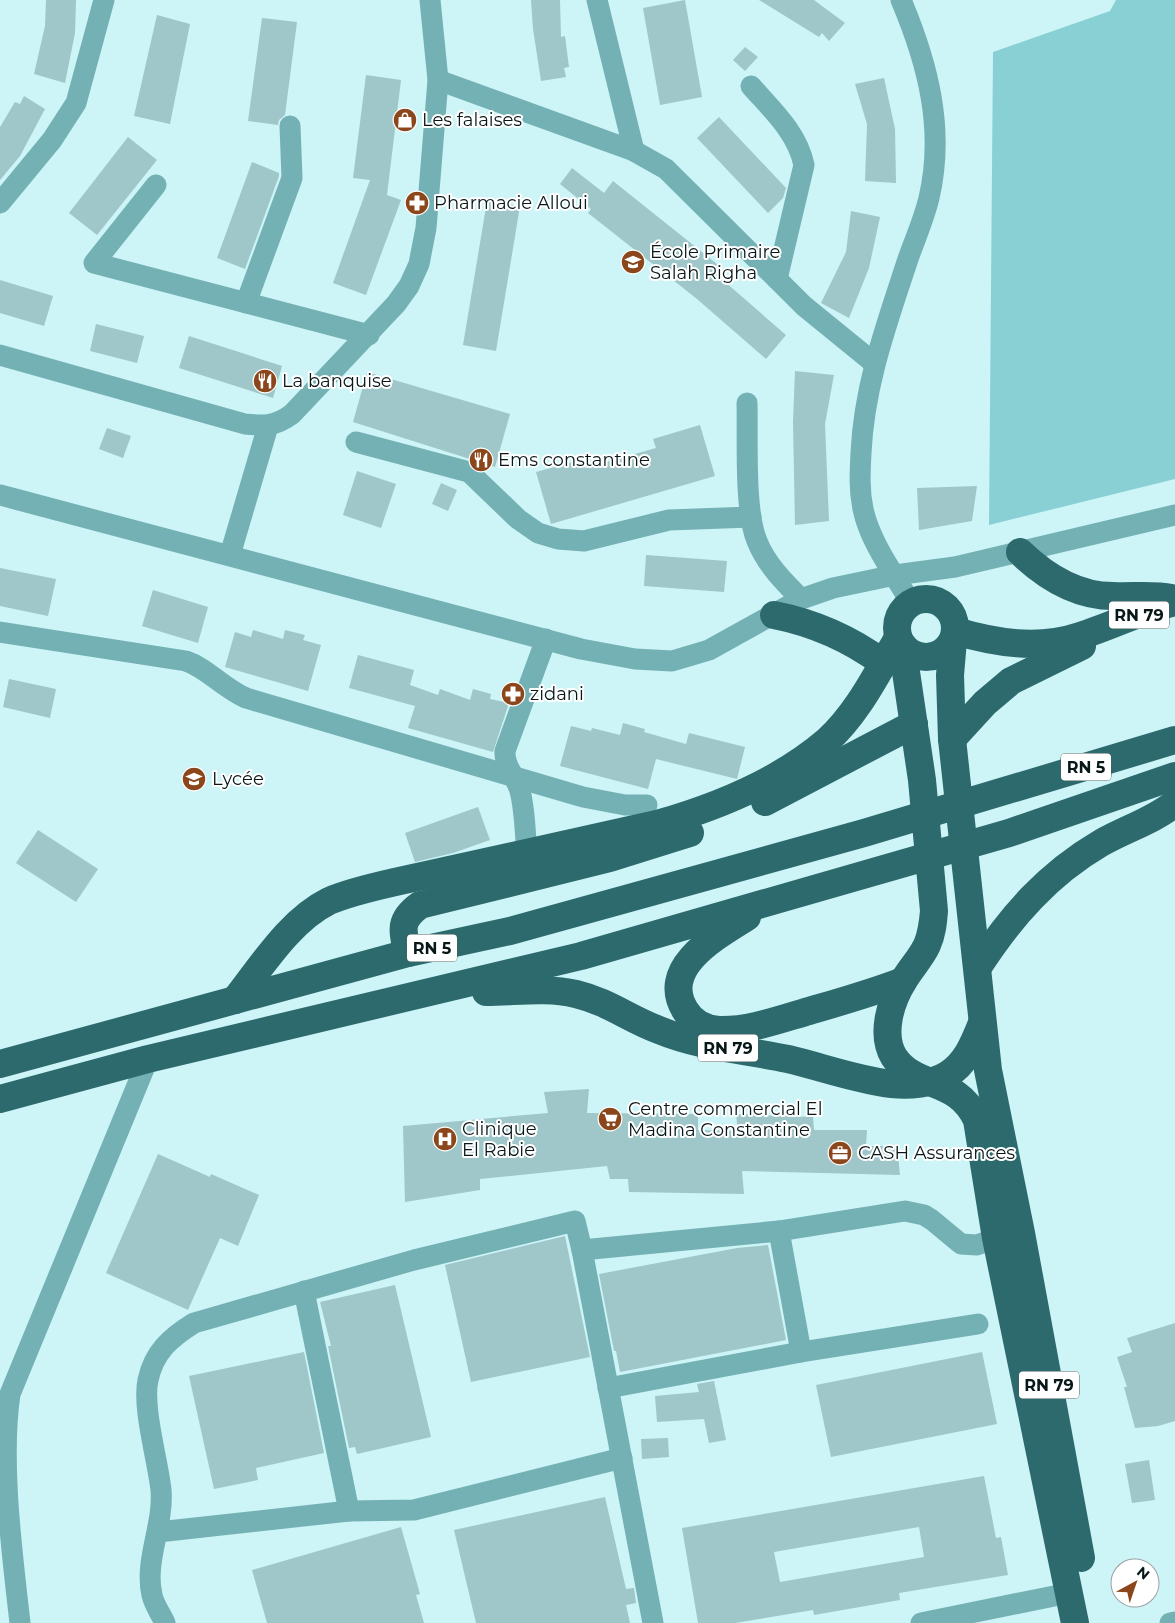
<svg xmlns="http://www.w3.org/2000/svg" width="1175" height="1623" font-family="Montserrat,sans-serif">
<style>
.green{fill:#89d0d4}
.building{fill:#9fc6c8;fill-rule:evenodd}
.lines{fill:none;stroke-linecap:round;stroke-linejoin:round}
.minor{stroke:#74b1b4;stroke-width:21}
.trunk{stroke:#2c6a6e;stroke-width:28}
.labels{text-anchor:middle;stroke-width:4;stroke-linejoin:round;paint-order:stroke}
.shield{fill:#fff;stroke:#525d5d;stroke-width:1}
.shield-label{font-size:16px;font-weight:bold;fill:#081718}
.poi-label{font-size:18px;fill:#081718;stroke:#fff;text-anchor:start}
</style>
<rect width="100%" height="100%" fill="#cdf4f6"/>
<path class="green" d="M 1116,0 L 1175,0 L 1175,479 L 989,525 L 993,52 L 1110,11 Z"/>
<g class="building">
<path d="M 46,0 L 76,0 L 75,33 L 65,83 L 34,74 L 45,26 Z"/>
<path d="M 531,0 L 560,0 L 561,37 L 565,36 L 569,67 L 564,68 L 566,77 L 541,81 L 533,29 Z"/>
<path d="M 685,0 L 702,97 L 660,105 L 643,8 Z"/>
<path d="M 759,0 L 814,0 L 845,23 L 829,41 L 822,33 L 819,37 Z"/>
<path d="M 157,15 L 190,24 L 170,124 L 134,116 Z"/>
<path d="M 262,18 L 297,22 L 285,115 L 279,120 L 278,125 L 248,121 Z"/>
<path d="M 745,47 L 758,57 L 745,71 L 733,60 Z"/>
<path d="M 366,75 L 401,80 L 387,195 L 401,200 L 366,295 L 333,283 L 370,180 L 353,178 Z"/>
<path d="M 884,78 L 895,129 L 896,183 L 865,181 L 867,124 L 855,84 Z"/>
<path d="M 24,96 L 45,109 L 20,156 L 0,180 L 0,127 L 15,102 L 20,104 Z"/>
<path d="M 719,117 L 786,188 L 783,198 L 768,213 L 697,138 Z"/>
<path d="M 128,137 L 157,160 L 97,235 L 69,213 Z"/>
<path d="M 252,162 L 279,173 L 279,176 L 245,269 L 217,258 Z"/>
<path d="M 572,168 L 604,193 L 613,181 L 722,268 L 717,275 L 786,335 L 766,359 L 697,299 L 588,213 L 591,209 L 560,184 Z"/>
<path d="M 487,201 L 520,206 L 496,351 L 463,345 Z"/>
<path d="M 851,211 L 880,217 L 869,268 L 849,318 L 821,303 L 846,252 Z"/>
<path d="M 0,280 L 53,296 L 44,326 L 0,313 Z"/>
<path d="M 96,324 L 144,336 L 137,363 L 90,351 Z"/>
<path d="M 189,336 L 282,366 L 273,398 L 179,368 Z"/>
<path d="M 795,371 L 834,375 L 825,424 L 829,521 L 795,525 L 793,422 Z"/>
<path d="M 367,372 L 510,414 L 495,467 L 353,422 Z"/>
<path d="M 700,425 L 715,476 L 551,524 L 536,472 L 580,460 L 585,468 L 656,448 L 653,439 Z"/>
<path d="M 107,428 L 131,436 L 123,458 L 99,449 Z"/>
<path d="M 357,471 L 396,484 L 381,528 L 343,515 Z"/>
<path d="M 441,483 L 457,490 L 448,511 L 432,504 Z"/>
<path d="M 977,486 L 972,521 L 919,530 L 917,488 Z"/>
<path d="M 646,555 L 727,561 L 724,592 L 644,586 Z"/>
<path d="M 0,568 L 56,579 L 48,616 L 0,606 Z"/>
<path d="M 153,590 L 208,607 L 198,643 L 142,626 Z"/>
<path d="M 253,630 L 283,639 L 285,630 L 305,635 L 303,640 L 321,645 L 308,691 L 225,667 L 235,632 L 251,637 Z"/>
<path d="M 358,655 L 414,670 L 410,685 L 438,695 L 440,689 L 470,700 L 473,689 L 491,694 L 490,699 L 509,703 L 493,752 L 408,728 L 415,706 L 349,688 Z"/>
<path d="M 9,679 L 56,689 L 50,718 L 3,707 Z"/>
<path d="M 623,723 L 645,729 L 644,732 L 686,744 L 689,733 L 745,747 L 737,779 L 656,759 L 648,789 L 560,766 L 571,726 L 591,731 L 592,728 L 620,735 Z"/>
<path d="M 478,807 L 490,840 L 453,853 L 415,862 L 405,833 Z"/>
<path d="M 38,830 L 98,869 L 76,902 L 16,863 Z"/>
<path d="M 589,1089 L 587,1113 L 698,1114 L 698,1130 L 738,1131 L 736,1114 L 813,1117 L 814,1130 L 867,1130 L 866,1146 L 897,1146 L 900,1175 L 742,1171 L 744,1194 L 629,1192 L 628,1179 L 610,1179 L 607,1166 L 480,1179 L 480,1190 L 405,1202 L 403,1126 L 548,1113 L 544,1092 Z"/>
<path d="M 158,1154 L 210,1177 L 211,1174 L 259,1195 L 238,1246 L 220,1238 L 188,1310 L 106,1273 Z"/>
<path d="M 565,1236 L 590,1357 L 471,1382 L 445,1265 Z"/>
<path d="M 768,1245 L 786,1340 L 620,1372 L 616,1351 L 614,1351 L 599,1274 L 737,1248 Z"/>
<path d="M 395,1285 L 431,1437 L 357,1454 L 355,1447 L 349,1448 L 328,1346 L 331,1346 L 320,1302 Z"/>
<path d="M 1175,1323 L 1175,1421 L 1158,1426 L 1135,1428 L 1124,1387 L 1127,1387 L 1117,1357 L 1132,1352 L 1127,1338 Z"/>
<path d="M 304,1352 L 324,1453 L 256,1468 L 258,1480 L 214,1489 L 189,1376 Z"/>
<path d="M 982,1352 L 997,1424 L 831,1457 L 816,1385 Z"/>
<path d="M 714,1381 L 726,1440 L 709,1443 L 704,1419 L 657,1422 L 655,1396 L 699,1392 L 697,1384 Z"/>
<path d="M 668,1438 L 669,1457 L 642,1459 L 641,1439 Z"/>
<path d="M 1149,1460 L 1155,1500 L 1132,1503 L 1125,1464 Z"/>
<path d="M 984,1476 L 996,1538 L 1001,1537 L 1008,1575 L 899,1593 L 900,1600 L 814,1615 L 813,1610 L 735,1623 L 698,1623 L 682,1528 ZM 919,1527 L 924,1557 L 780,1582 L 774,1552 Z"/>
<path d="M 605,1497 L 626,1589 L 634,1588 L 636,1603 L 626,1605 L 630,1623 L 476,1623 L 454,1530 Z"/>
<path d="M 401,1527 L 420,1594 L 416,1595 L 424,1623 L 267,1623 L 252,1570 Z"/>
</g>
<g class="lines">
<g class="minor">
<path d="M 597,0 L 634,151"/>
<path d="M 901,0 C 928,64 945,129 929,198 C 924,219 915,239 908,259 C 887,323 864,385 861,453 C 860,472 859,490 863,509 C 870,542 894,574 911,603"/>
<path d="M 438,80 L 634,151 L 666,169 L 804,306 L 874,363"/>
<path d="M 751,86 C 772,110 797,132 804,165 L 777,279"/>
<path d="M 156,185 L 94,263 L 369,335"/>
<path d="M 0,203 L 52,140 L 76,103 L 104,0"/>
<path d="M 246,303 L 292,178 L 290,126"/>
<path d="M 0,355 L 245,424 C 265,426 276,426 292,414 L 396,304 L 409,286 L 419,264 L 426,228 L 438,80 L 430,0"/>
<path d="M 747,403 C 748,439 744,510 757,541 C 766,564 784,582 801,599"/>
<path d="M 356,442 L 469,472 L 518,519 L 538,533 L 558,539 L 584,541 L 669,520 L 751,517"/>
<path d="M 0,495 L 581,649 L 635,659 L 672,661 L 709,650 L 801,599 L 833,588 L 895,575 L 955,567 L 1175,515"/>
<path d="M 230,555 L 268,426"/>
<path d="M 0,632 L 186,661 C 207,668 223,688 246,698 L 583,797 L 625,805 L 647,805"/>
<path d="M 527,853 C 525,833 525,810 520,791 C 516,776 504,767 505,751 L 546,639"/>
<path d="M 779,1231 L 801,1352 L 978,1324"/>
<path d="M 582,1250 L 653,1623"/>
<path d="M 304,1291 L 349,1511"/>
<path d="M 608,1388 L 801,1352"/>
<path d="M 158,1532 L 349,1511 L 414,1510 L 622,1458"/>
<path d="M 20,1623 C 12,1552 0,1462 10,1394 L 148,1059"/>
<path d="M 165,1623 C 161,1614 154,1605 152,1595 C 144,1561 164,1525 161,1490 C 158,1461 142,1407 148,1380 C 154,1352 170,1338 194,1323 L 414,1260 L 575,1221 L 582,1250 L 779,1231 L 905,1211 L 924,1215 L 932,1220 L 961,1244 L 977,1245 L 996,1238"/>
<path d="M 921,1623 L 1069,1593"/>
<path d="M 1170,1623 L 1175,1622"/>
</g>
<g class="trunk">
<path d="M 1020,552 C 1046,577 1076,596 1113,596 C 1132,597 1152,594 1171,598"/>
<circle cx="926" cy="628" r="29"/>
<path d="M 774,615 C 815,623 849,638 883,663"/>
<path d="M 955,631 C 996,643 1038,650 1080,636 C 1112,626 1143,610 1175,602"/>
<path d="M 953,640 L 950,675 L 952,739 L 988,1070 L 1021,1233 L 1081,1558"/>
<path d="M 902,645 L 922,780 L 934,911 C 933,923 932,934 927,945 C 921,958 911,968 904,980 C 891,1000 880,1034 894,1057 C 916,1090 957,1076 977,1120 L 996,1238 L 1075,1623"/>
<path d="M 952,739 L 985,703 L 1011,681 L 1082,646"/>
<path d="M 765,802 L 914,724"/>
<path d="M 747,917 C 717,936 659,967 685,1010 C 692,1022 705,1029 719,1030 C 749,1031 781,1019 809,1011 C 840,1002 872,993 903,981"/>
<path d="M 408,953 C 402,930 399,920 420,905 L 610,858 L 690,833"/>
<path d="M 978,967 C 1011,916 1048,874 1101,843 C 1125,829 1153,821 1175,803"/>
<path d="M 486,992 C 517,992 545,987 576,994 C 609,1002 629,1019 659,1030 C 700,1047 745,1050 788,1059 C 822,1067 857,1080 892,1084 C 909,1086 932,1084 947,1075 C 966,1064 974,1043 982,1023"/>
<path d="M 235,1000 C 262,966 289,921 329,901 C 350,892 373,887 395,882 L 657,824 C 717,807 779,782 827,741 C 858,713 877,673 898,638"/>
<path d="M 0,1064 L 408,953 L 510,931 L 864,833 L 1175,740"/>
<path d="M 0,1099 L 148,1059 L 581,956 L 1009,833 L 1175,776"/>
</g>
</g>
<defs>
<g id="shop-disc" transform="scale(1.25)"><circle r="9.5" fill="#8b471b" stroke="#fff"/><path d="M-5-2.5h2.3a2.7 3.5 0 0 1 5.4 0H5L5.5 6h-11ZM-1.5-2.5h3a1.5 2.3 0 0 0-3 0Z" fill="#fff"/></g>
<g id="pharmacy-disc" transform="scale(1.25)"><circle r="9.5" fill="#8b471b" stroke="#fff"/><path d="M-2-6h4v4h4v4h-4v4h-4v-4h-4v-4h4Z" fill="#fff"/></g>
<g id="school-disc" transform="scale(1.25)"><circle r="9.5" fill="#8b471b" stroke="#fff"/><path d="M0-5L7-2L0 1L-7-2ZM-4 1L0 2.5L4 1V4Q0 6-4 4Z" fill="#fff"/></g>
<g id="restaurant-disc" transform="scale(1.25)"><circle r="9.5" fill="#8b471b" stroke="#fff"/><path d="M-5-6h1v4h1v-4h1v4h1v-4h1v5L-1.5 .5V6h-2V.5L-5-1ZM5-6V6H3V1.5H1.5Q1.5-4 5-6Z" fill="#fff"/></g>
<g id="supermarket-disc" transform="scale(1.25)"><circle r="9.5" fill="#8b471b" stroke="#fff"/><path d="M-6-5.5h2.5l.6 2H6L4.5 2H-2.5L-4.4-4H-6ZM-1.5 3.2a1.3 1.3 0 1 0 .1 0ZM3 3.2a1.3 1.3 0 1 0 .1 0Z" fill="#fff"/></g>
<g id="hospital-disc" transform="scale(1.25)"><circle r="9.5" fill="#8b471b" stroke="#fff"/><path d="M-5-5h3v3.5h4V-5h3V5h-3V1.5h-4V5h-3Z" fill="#fff"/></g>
<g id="office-disc" transform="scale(1.25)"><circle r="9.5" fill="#8b471b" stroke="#fff"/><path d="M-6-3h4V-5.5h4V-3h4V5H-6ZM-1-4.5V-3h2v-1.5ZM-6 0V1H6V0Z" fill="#fff"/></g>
</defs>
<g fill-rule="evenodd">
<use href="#shop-disc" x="405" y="120"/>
<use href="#pharmacy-disc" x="417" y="203"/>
<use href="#school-disc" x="633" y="262"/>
<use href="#restaurant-disc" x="265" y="381"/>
<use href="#restaurant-disc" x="481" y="460"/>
<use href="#pharmacy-disc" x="513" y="694"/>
<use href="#school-disc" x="194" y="779"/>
<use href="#supermarket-disc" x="610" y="1119"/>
<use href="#hospital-disc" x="445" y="1139"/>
<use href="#office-disc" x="840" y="1153"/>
</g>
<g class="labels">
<g class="shield">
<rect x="1109" y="601.5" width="60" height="27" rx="4"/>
<rect x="1061" y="753.5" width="50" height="27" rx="4"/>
<rect x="407" y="934.5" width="50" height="27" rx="4"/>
<rect x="698" y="1034.5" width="60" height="27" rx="4"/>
<rect x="1019" y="1371.5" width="60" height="27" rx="4"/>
</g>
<g class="shield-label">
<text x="1139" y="621">RN 79</text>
<text x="1086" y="773">RN 5</text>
<text x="432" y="954">RN 5</text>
<text x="728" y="1054">RN 79</text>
<text x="1049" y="1391">RN 79</text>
</g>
<g class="poi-label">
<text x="422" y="126">Les falaises</text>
<text x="434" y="209">Pharmacie Alloui</text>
<text x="650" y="258">École Primaire<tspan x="650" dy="21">Salah Righa</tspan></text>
<text x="282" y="387">La banquise</text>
<text x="498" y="466">Ems constantine</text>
<text x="530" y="700">zidani</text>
<text x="212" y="785">Lycée</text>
<text x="628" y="1115">Centre commercial El<tspan x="628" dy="21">Madina Constantine</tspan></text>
<text x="462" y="1135">Clinique<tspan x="462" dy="21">El Rabie</tspan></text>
<text x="858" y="1159">CASH Assurances</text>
</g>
</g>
<g transform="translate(1135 1583) rotate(40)"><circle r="24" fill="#ffffff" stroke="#9ca2a3"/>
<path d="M0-4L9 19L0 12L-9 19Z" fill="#8b471b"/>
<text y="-8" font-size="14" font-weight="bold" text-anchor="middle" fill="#081718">N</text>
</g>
</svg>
